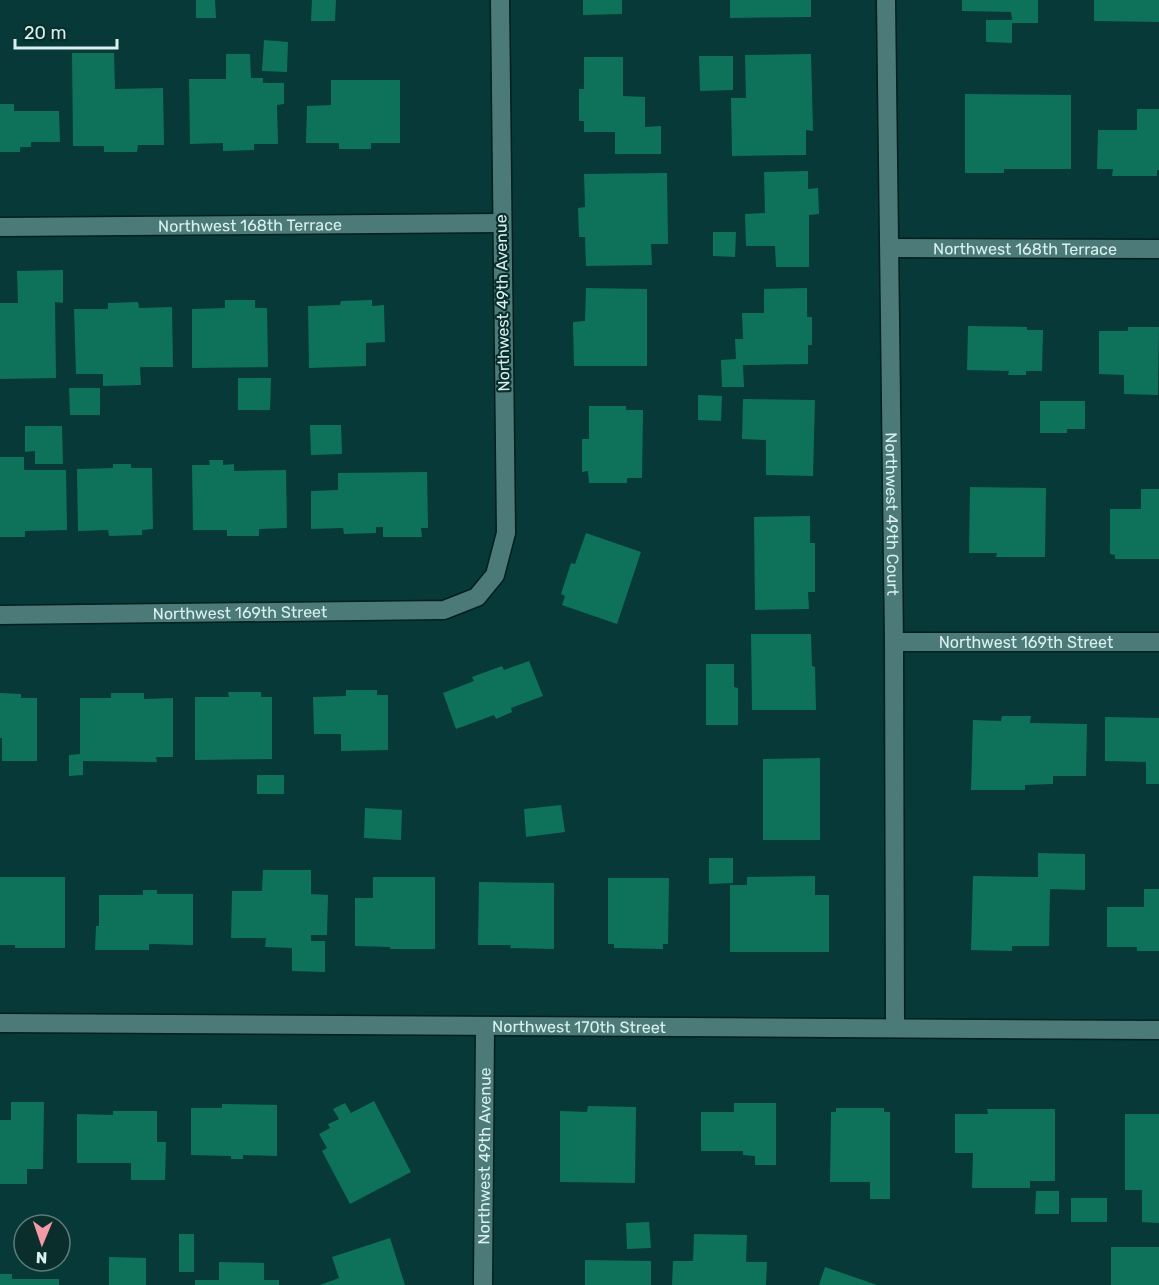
<svg xmlns="http://www.w3.org/2000/svg" width="1159" height="1285" font-family="Rubik,sans-serif">
<style>
.building{fill:#0e725b}
.lines{fill:none;stroke-linecap:round;stroke-linejoin:round}
.minor-casing{stroke:#001f1e;stroke-width:21}
.minor{stroke:#4c7a78;stroke-width:18}
.labels{text-anchor:middle;stroke-width:4.5;stroke-linejoin:round;paint-order:stroke}
.street-label{font-size:16px;fill:#d9f1ef;stroke:#092e2c}
</style>
<rect width="100%" height="100%" fill="#063937"/>
<g class="building">
<path d="M 196,0 L 215,0 L 216,18 L 196,18 Z"/>
<path d="M 312,0 L 336,0 L 335,21 L 311,21 Z"/>
<path d="M 583,0 L 622,0 L 622,14 L 583,15 Z"/>
<path d="M 730,0 L 811,0 L 811,17 L 730,18 Z"/>
<path d="M 962,0 L 1038,0 L 1038,23 L 1012,23 L 1012,43 L 986,42 L 986,20 L 1012,20 L 1011,12 L 962,11 Z"/>
<path d="M 1094,0 L 1159,0 L 1159,22 L 1094,21 Z"/>
<path d="M 264,40 L 288,42 L 287,72 L 262,71 Z"/>
<path d="M 72,53 L 114,53 L 115,89 L 163,88 L 164,145 L 138,145 L 137,152 L 104,152 L 104,146 L 73,146 Z"/>
<path d="M 226,54 L 250,54 L 251,78 L 263,78 L 263,83 L 284,83 L 284,104 L 277,105 L 278,144 L 254,144 L 254,150 L 223,151 L 223,143 L 190,144 L 189,79 L 226,79 Z"/>
<path d="M 811,54 L 813,131 L 806,130 L 806,155 L 732,156 L 731,98 L 746,98 L 745,55 Z"/>
<path d="M 699,56 L 733,56 L 733,90 L 700,91 Z"/>
<path d="M 584,57 L 623,57 L 623,96 L 645,97 L 645,127 L 661,126 L 661,154 L 615,154 L 615,132 L 584,132 L 584,121 L 579,121 L 579,89 L 584,89 Z"/>
<path d="M 331,80 L 400,80 L 400,143 L 371,143 L 371,149 L 339,149 L 339,143 L 306,143 L 307,106 L 331,105 Z"/>
<path d="M 965,94 L 1071,95 L 1071,169 L 1004,169 L 1004,173 L 965,173 Z"/>
<path d="M 0,104 L 14,104 L 14,111 L 59,111 L 60,142 L 31,142 L 31,147 L 20,147 L 20,152 L 0,152 Z"/>
<path d="M 1137,109 L 1159,109 L 1159,170 L 1157,170 L 1157,176 L 1112,176 L 1113,169 L 1097,169 L 1098,130 L 1137,130 Z"/>
<path d="M 808,171 L 808,189 L 818,188 L 819,214 L 809,215 L 809,267 L 776,267 L 775,246 L 746,246 L 745,214 L 765,213 L 764,172 Z"/>
<path d="M 667,173 L 668,244 L 651,244 L 652,265 L 586,266 L 585,237 L 579,237 L 578,208 L 585,207 L 584,174 Z"/>
<path d="M 713,232 L 736,232 L 735,257 L 713,256 Z"/>
<path d="M 63,270 L 63,303 L 55,302 L 56,378 L 0,379 L 0,303 L 18,303 L 17,271 Z"/>
<path d="M 586,288 L 647,289 L 647,366 L 574,366 L 573,322 L 585,321 Z"/>
<path d="M 807,288 L 807,317 L 812,317 L 812,345 L 808,345 L 808,364 L 743,365 L 744,387 L 722,387 L 721,360 L 736,359 L 735,339 L 743,339 L 742,313 L 764,313 L 764,289 Z"/>
<path d="M 225,300 L 255,300 L 255,308 L 267,308 L 268,367 L 192,368 L 192,309 L 225,308 Z"/>
<path d="M 372,300 L 372,306 L 384,305 L 385,342 L 366,343 L 366,366 L 309,368 L 308,306 L 340,305 L 341,301 Z"/>
<path d="M 138,302 L 139,308 L 172,307 L 173,367 L 140,367 L 141,385 L 103,386 L 103,374 L 76,374 L 74,309 L 108,309 L 108,303 Z"/>
<path d="M 968,326 L 1027,327 L 1027,330 L 1043,330 L 1042,371 L 1026,371 L 1026,375 L 1008,375 L 1009,371 L 967,370 Z"/>
<path d="M 1128,327 L 1159,327 L 1158,395 L 1124,394 L 1124,375 L 1099,374 L 1099,331 L 1128,331 Z"/>
<path d="M 238,378 L 271,378 L 270,410 L 238,410 Z"/>
<path d="M 69,388 L 100,388 L 100,415 L 70,415 Z"/>
<path d="M 698,395 L 722,396 L 721,421 L 698,420 Z"/>
<path d="M 743,399 L 815,400 L 813,476 L 766,475 L 766,440 L 742,439 Z"/>
<path d="M 1040,401 L 1085,401 L 1085,429 L 1067,429 L 1067,433 L 1040,433 Z"/>
<path d="M 589,406 L 626,406 L 626,410 L 643,410 L 642,478 L 627,478 L 627,483 L 589,483 L 588,471 L 582,472 L 582,439 L 589,439 Z"/>
<path d="M 310,425 L 341,425 L 342,454 L 311,455 Z"/>
<path d="M 25,426 L 62,426 L 63,464 L 35,464 L 35,451 L 25,452 Z"/>
<path d="M 0,457 L 24,457 L 24,470 L 66,470 L 67,530 L 25,531 L 25,537 L 0,537 Z"/>
<path d="M 209,460 L 223,460 L 223,465 L 234,464 L 234,471 L 286,470 L 287,528 L 259,529 L 259,536 L 227,536 L 227,530 L 193,530 L 192,465 L 210,465 Z"/>
<path d="M 113,464 L 131,464 L 131,468 L 152,468 L 153,529 L 142,530 L 142,535 L 109,536 L 108,530 L 78,531 L 77,469 L 113,468 Z"/>
<path d="M 427,472 L 428,528 L 421,528 L 422,537 L 383,537 L 383,527 L 376,527 L 376,533 L 344,534 L 343,528 L 311,529 L 311,491 L 338,490 L 338,473 Z"/>
<path d="M 970,487 L 1046,488 L 1045,557 L 996,557 L 997,553 L 969,553 Z"/>
<path d="M 1141,489 L 1159,489 L 1159,559 L 1115,559 L 1115,555 L 1110,554 L 1110,509 L 1141,509 Z"/>
<path d="M 810,516 L 810,543 L 815,543 L 815,592 L 808,592 L 809,609 L 755,610 L 754,517 Z"/>
<path d="M 586,533 L 641,552 L 617,624 L 562,605 L 565,596 L 561,594 L 571,563 L 575,564 Z"/>
<path d="M 751,634 L 811,634 L 812,666 L 815,667 L 816,710 L 752,710 Z"/>
<path d="M 529,661 L 543,696 L 511,708 L 512,712 L 496,719 L 494,715 L 456,729 L 443,693 L 474,681 L 472,677 L 502,666 L 504,670 Z"/>
<path d="M 706,664 L 734,664 L 734,687 L 738,688 L 738,725 L 706,725 Z"/>
<path d="M 346,690 L 377,690 L 377,695 L 388,695 L 388,750 L 341,751 L 341,734 L 314,734 L 313,697 L 346,696 Z"/>
<path d="M 228,692 L 261,692 L 261,697 L 272,697 L 272,759 L 195,760 L 195,697 L 229,697 Z"/>
<path d="M 0,693 L 21,694 L 21,698 L 37,698 L 37,761 L 2,761 L 2,738 L 0,738 Z"/>
<path d="M 111,693 L 144,693 L 144,699 L 173,698 L 173,757 L 156,757 L 157,762 L 83,761 L 83,775 L 69,776 L 69,755 L 80,754 L 80,698 L 111,698 Z"/>
<path d="M 1002,716 L 1031,716 L 1030,723 L 1087,724 L 1086,776 L 1053,776 L 1053,784 L 1025,785 L 1025,790 L 971,790 L 973,720 L 1001,721 Z"/>
<path d="M 1105,717 L 1159,718 L 1159,784 L 1146,784 L 1146,762 L 1105,761 Z"/>
<path d="M 820,758 L 820,840 L 763,840 L 763,759 Z"/>
<rect x="257" y="775" width="27" height="19"/>
<path d="M 561,805 L 565,832 L 526,837 L 524,809 Z"/>
<path d="M 365,808 L 402,810 L 401,840 L 364,838 Z"/>
<path d="M 1038,853 L 1085,854 L 1085,890 L 1050,889 L 1049,946 L 1012,946 L 1012,951 L 971,950 L 973,876 L 1038,877 Z"/>
<path d="M 709,858 L 733,858 L 733,883 L 709,884 Z"/>
<path d="M 263,870 L 311,870 L 311,894 L 328,895 L 327,935 L 311,935 L 311,941 L 325,941 L 325,972 L 292,971 L 292,948 L 265,947 L 266,938 L 231,938 L 232,891 L 262,891 Z"/>
<path d="M 815,876 L 815,895 L 829,895 L 829,952 L 730,952 L 730,885 L 747,885 L 747,877 Z"/>
<path d="M 0,877 L 65,877 L 65,948 L 15,948 L 15,945 L 0,945 Z"/>
<path d="M 373,877 L 435,877 L 435,949 L 390,949 L 390,947 L 355,946 L 355,898 L 373,898 Z"/>
<path d="M 608,878 L 669,878 L 668,944 L 663,944 L 663,949 L 614,948 L 614,944 L 608,944 Z"/>
<path d="M 479,882 L 554,883 L 554,949 L 510,948 L 511,945 L 478,945 Z"/>
<path d="M 1144,889 L 1159,889 L 1159,951 L 1137,951 L 1137,947 L 1107,947 L 1107,907 L 1144,907 Z"/>
<path d="M 143,890 L 157,890 L 157,894 L 193,894 L 193,945 L 149,944 L 149,950 L 95,950 L 96,926 L 99,926 L 99,895 L 143,895 Z"/>
<path d="M 374,1101 L 411,1172 L 350,1204 L 322,1151 L 327,1148 L 319,1134 L 330,1128 L 328,1124 L 339,1119 L 333,1109 L 345,1103 L 351,1113 Z"/>
<path d="M 11,1102 L 44,1102 L 43,1169 L 27,1169 L 27,1184 L 0,1184 L 0,1120 L 11,1120 Z"/>
<path d="M 734,1103 L 776,1103 L 776,1165 L 755,1165 L 755,1156 L 743,1155 L 743,1151 L 701,1151 L 701,1112 L 734,1112 Z"/>
<path d="M 222,1104 L 277,1105 L 277,1156 L 243,1155 L 243,1159 L 231,1159 L 231,1156 L 191,1155 L 191,1108 L 222,1108 Z"/>
<path d="M 588,1106 L 636,1107 L 635,1183 L 560,1182 L 560,1111 L 587,1112 Z"/>
<path d="M 836,1108 L 884,1108 L 884,1112 L 890,1112 L 890,1199 L 870,1199 L 870,1182 L 830,1182 L 831,1112 L 836,1112 Z"/>
<path d="M 987,1109 L 1055,1109 L 1055,1181 L 1030,1181 L 1030,1188 L 972,1188 L 973,1153 L 955,1153 L 955,1114 L 988,1114 Z"/>
<path d="M 113,1111 L 157,1111 L 157,1142 L 166,1142 L 165,1180 L 131,1180 L 131,1163 L 77,1163 L 77,1114 L 113,1115 Z"/>
<path d="M 1125,1114 L 1159,1114 L 1159,1223 L 1142,1222 L 1142,1190 L 1125,1190 Z"/>
<path d="M 1036,1191 L 1059,1191 L 1059,1214 L 1035,1214 Z"/>
<rect x="1071" y="1198" width="36" height="24"/>
<path d="M 649,1222 L 651,1248 L 627,1249 L 626,1223 Z"/>
<rect x="179" y="1234" width="15" height="38"/>
<path d="M 694,1234 L 747,1235 L 746,1262 L 767,1262 L 766,1285 L 672,1285 L 673,1261 L 693,1261 Z"/>
<path d="M 390,1238 L 405,1285 L 320,1285 L 339,1278 L 332,1257 Z"/>
<rect x="1111" y="1247" width="48" height="38"/>
<path d="M 109,1257 L 146,1258 L 146,1285 L 109,1285 Z"/>
<path d="M 585,1260 L 651,1261 L 651,1285 L 585,1285 Z"/>
<path d="M 219,1262 L 264,1263 L 264,1280 L 279,1280 L 279,1285 L 195,1285 L 195,1280 L 219,1280 Z"/>
<path d="M 825,1267 L 877,1285 L 819,1285 Z"/>
<path d="M 0,1274 L 12,1274 L 12,1279 L 59,1279 L 59,1285 L 0,1285 Z"/>
</g>
<g class="lines">
<g class="minor-casing">
<g id="minor">
<path id="s1" d="M 886,0 L 894,642 L 895,1028"/>
<path id="s2" d="M 0,227 L 501,223"/>
<path id="s3" d="M 890,248 L 1159,249"/>
<path id="s4" d="M 0,615 L 444,610 L 477,597 L 495,575 L 506,533 L 500,0"/>
<path id="s5" d="M 894,642 L 1159,642"/>
<path id="s6" d="M 0,1023 L 1159,1030"/>
<path id="s7" d="M 483,1285 L 485,1026"/>
</g>
</g>
<use href="#minor" class="minor"/>
</g>
<g class="labels">
<g class="street-label">
<text dy="6" stroke="none"><textPath href="#s2" startOffset="250">Northwest 168th Terrace</textPath></text>
<text dy="6" stroke="none"><textPath href="#s3" startOffset="135">Northwest 168th Terrace</textPath></text>
<text transform="translate(502 303) rotate(-91)" y="6">Northwest 49th Avenue</text>
<text dy="6" stroke="none"><textPath href="#s1" startOffset="514">Northwest 49th Court</textPath></text>
<text dy="6" stroke="none"><textPath href="#s4" startOffset="240">Northwest 169th Street</textPath></text>
<text dy="6" stroke="none"><textPath href="#s5" startOffset="132">Northwest 169th Street</textPath></text>
<text dy="6" stroke="none"><textPath href="#s6" startOffset="579">Northwest 170th Street</textPath></text>
<text dy="6" stroke="none"><textPath href="#s7" startOffset="129">Northwest 49th Avenue</textPath></text>
</g>
</g>
<g transform="translate(42 1243) rotate(182)"><circle r="28" fill="#092e2c" stroke="#5c7c7a" stroke-width="1.5"/>
<path d="M0-4.5L10 22L0 15L-10 22Z" fill="#f49aa6"/>
<text y="-9" font-size="16" font-weight="bold" text-anchor="middle" fill="#d9f1ef">N</text>
</g>
<path d="M15 39v9h102v-9" fill="none" stroke="#d9f1ef" stroke-width="3"/>
<text x="24" y="39" font-size="18" fill="#d9f1ef" stroke="#092e2c" stroke-width="4.5" paint-order="stroke">20 m</text>
</svg>
